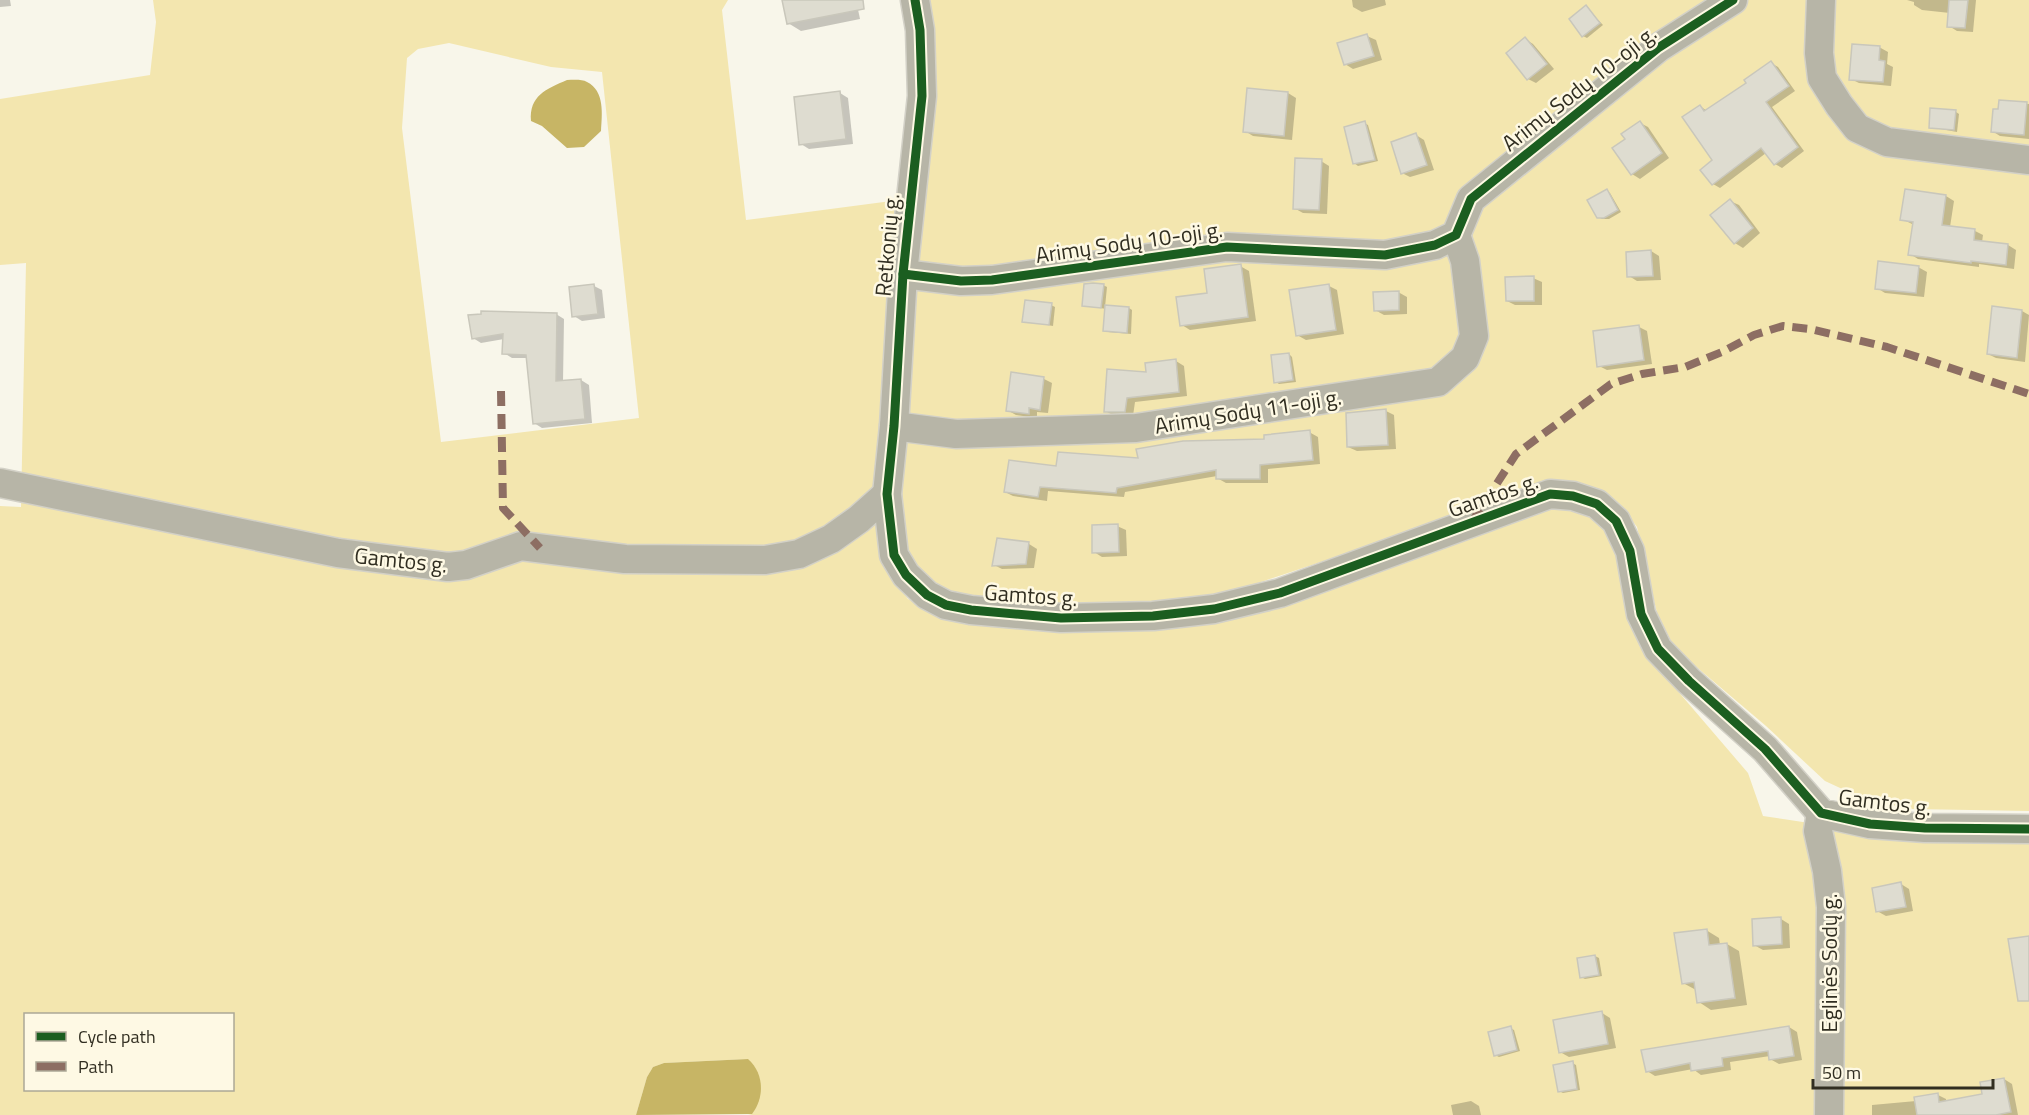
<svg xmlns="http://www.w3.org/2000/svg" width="2029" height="1115" font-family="'Titillium Web',sans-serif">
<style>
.green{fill:#f3e6af;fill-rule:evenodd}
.water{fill:#c7b565}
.shadow{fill:#0003}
.building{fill:#dedcd0;stroke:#c9c7bb;stroke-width:1.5}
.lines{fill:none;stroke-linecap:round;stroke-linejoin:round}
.minor-casing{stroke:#d3d1c7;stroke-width:31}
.minor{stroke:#b7b5a7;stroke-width:28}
.quiet{stroke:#8d6e63;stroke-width:8;stroke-dasharray:15 8;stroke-linecap:butt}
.cycleway-casing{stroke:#fef9e4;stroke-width:13}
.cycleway{stroke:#1b5e20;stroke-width:9}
.labels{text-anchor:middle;stroke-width:5;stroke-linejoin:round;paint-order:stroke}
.street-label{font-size:22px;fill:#312e21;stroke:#fef9e4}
</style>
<rect width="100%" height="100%" fill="#f8f6ea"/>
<g class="green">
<path d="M 153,0 L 728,0 L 722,10 L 746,220 L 899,200 L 877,493 L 877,535 L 884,568 L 908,599 L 933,613 L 1156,626 L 1463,540 L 1558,507 L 1596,516 L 1621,555 L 1628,614 L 1640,647 L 1748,773 L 1763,816 L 1922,840 L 2029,838 L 2029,1115 L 748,1115 L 752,1114 L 748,1059 L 664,1063 L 653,1067 L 647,1077 L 636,1115 L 0,1115 L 0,506 L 21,507 L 26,263 L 0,265 L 0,99 L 150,75 L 156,22 ZM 449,43 L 551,67 L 602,72 L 639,418 L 441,442 L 402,128 L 407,58 L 418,49 ZM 26,1014 L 232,1014 L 232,1090 L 26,1090 Z"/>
<path d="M 927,0 L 2029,0 L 2029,811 L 1912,809 L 1866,800 L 1825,781 L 1766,726 L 1693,664 L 1671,641 L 1657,613 L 1637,527 L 1620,504 L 1590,487 L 1565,480 L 1539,484 L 1494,504 L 1228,593 L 1114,607 L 976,601 L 945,590 L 921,571 L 906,549 L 898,509 L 920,248 Z"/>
</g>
<g class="water">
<path d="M 567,80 C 573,80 582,79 587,82 C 605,91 602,114 601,131 L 584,147 L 567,148 L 542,126 L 531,121 C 529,96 546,89 567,80 Z"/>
<path d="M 748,1059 C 764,1073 765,1097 752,1114 L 636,1115 L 647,1077 L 653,1067 L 664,1063 Z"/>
</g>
<g class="shadow">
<path d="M 0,0 L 10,0 L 11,6 L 0,7 Z"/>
<path d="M 783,0 L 856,0 L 860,19 L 801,31 L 788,23 Z"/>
<path d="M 1352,0 L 1385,0 L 1386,5 L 1362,12 L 1353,7 Z"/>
<path d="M 1907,0 L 1976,0 L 1973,32 L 1957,31 L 1949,26 L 1950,13 L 1922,10 L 1914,5 L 1914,2 Z"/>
<path d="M 1586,7 L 1603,25 L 1587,38 L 1583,36 Z"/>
<path d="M 1367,36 L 1376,40 L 1382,60 L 1353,69 L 1345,64 Z"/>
<path d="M 1525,39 L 1533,44 L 1554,69 L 1536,83 L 1528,79 Z"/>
<path d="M 1879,47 L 1888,52 L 1887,64 L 1893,67 L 1891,86 L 1859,83 L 1851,79 Z"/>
<path d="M 1771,63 L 1778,67 L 1795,91 L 1772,107 L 1804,151 L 1782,168 L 1775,164 L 1766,153 L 1720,188 L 1713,184 L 1714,161 L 1700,106 L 1707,111 L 1748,83 Z"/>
<path d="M 840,93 L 848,98 L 853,144 L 809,149 L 801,144 Z"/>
<path d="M 1288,93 L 1296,98 L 1292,140 L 1253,136 L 1245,131 Z"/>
<path d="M 2000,101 L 2029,104 L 2029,139 L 2000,136 L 1992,131 L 2000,111 Z"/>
<path d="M 1956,112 L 1959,114 L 1957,132 L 1930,127 Z"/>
<path d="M 1364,123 L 1368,125 L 1378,161 L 1358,166 L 1354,163 Z"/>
<path d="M 1640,123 L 1648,127 L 1669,158 L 1640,179 L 1632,174 L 1627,140 Z"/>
<path d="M 1416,135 L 1424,140 L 1434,170 L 1410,177 L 1402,173 Z"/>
<path d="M 1321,161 L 1329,166 L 1327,214 L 1303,213 L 1294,208 Z"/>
<path d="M 1607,191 L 1610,193 L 1621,212 L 1609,219 L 1602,219 L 1598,217 Z"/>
<path d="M 1946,196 L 1954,201 L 1950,227 L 1975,231 L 1983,235 L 1982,242 L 2008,245 L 2016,250 L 2014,269 L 1979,264 L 1979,267 L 1918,259 L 1910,254 L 1914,225 L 1902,219 Z"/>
<path d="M 1730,201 L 1739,205 L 1760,233 L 1743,248 L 1735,243 Z"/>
<path d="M 1651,251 L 1659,256 L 1661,280 L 1637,281 L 1629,276 Z"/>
<path d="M 1240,266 L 1249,271 L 1256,321 L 1190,330 L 1182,325 L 1209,294 Z"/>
<path d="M 1918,267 L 1927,272 L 1924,297 L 1885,293 L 1877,288 Z"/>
<path d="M 1533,278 L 1542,282 L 1542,305 L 1515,305 L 1507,301 Z"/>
<path d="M 1103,285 L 1107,287 L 1105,307 L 1129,308 L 1132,310 L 1131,334 L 1108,332 L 1104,330 L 1106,309 L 1084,305 Z"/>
<path d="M 594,286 L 602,290 L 605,318 L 582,321 L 574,316 Z"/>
<path d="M 1329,286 L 1337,290 L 1344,334 L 1306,340 L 1297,335 Z"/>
<path d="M 1398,292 L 1407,297 L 1407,314 L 1384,315 L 1375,310 Z"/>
<path d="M 1051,305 L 1055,307 L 1053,326 L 1024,321 Z"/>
<path d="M 2022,311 L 2029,315 L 2025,362 L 1996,358 L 1988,354 Z"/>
<path d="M 556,314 L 564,319 L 563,382 L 581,380 L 589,385 L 592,423 L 542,428 L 534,423 L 528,358 L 512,358 L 504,353 L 504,339 L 481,343 L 473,338 L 483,315 Z"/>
<path d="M 1639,327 L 1647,331 L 1652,364 L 1607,370 L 1599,366 Z"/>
<path d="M 1289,354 L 1292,357 L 1296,382 L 1279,384 L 1276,382 Z"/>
<path d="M 1176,361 L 1184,366 L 1187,396 L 1135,402 L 1133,416 L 1113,415 L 1105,411 L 1148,374 Z"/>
<path d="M 1013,374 L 1044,379 L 1052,383 L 1048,413 L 1037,412 L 1037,418 L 1016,415 L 1007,410 Z"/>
<path d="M 1386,411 L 1394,415 L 1396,449 L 1357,451 L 1348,447 Z"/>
<path d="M 1309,432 L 1318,437 L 1320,464 L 1268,469 L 1268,483 L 1226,483 L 1217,478 L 1217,476 L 1125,492 L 1124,497 L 1048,491 L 1047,501 L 1013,496 L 1005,492 L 1058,468 L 1139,460 L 1266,441 Z"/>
<path d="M 1117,526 L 1126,530 L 1127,556 L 1102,557 L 1094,552 Z"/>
<path d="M 1029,544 L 1037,549 L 1034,568 L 1002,569 L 994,565 Z"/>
<path d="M 1901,884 L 1909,889 L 1913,911 L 1886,916 L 1877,911 Z"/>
<path d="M 1781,919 L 1789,924 L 1790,948 L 1763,950 L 1754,945 Z"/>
<path d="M 1706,930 L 1719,938 L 1720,945 L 1727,944 L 1739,951 L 1747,1005 L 1711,1010 L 1699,1002 L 1696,990 L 1683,983 Z"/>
<path d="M 1595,956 L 1599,958 L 1602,976 L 1585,979 L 1581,977 Z"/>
<path d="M 1602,1013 L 1610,1018 L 1616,1048 L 1569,1057 L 1560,1052 Z"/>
<path d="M 1789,1027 L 1797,1032 L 1802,1060 L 1779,1064 L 1770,1059 L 1770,1056 L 1730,1062 L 1731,1070 L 1701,1075 L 1693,1069 L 1655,1076 L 1647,1071 Z"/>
<path d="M 1510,1028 L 1514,1030 L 1520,1051 L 1499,1057 L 1495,1055 Z"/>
<path d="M 1572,1063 L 1576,1065 L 1580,1090 L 1563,1093 L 1559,1091 Z"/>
<path d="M 2004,1079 L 2012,1084 L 2018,1115 L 1872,1115 L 1872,1105 L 1916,1101 L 1938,1095 L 1946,1099 L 1946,1102 L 1984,1096 Z"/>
<path d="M 1471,1101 L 1479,1106 L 1481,1115 L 1453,1115 L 1451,1105 Z"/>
</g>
<g class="building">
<path d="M 782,0 L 863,0 L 864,9 L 787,24 Z"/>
<path d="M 1949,0 L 1968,0 L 1965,28 L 1947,27 Z"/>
<path d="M 1586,5 L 1600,23 L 1582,37 L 1569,19 Z"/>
<path d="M 1367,34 L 1374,56 L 1344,65 L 1337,43 Z"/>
<path d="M 1525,37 L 1547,64 L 1527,80 L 1506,53 Z"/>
<path d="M 1852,44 L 1880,46 L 1879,60 L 1885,61 L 1883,82 L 1849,80 Z"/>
<path d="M 1771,61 L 1789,86 L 1766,102 L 1798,147 L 1774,165 L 1761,148 L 1712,185 L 1700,170 L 1712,160 L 1682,117 L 1700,105 L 1704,111 L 1746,83 L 1744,80 Z"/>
<path d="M 1247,88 L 1288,92 L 1284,136 L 1243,132 Z"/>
<path d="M 840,91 L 846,139 L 799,145 L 794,97 Z"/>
<path d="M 1999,100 L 2027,102 L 2024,135 L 1991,132 L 1993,109 L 1998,109 Z"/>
<path d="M 1930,108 L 1956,110 L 1954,130 L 1929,128 Z"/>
<path d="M 1365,121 L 1375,160 L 1353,164 L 1344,127 Z"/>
<path d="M 1640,121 L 1662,153 L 1631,175 L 1612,148 L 1625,139 L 1621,134 Z"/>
<path d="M 1416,133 L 1427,165 L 1401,174 L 1391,142 Z"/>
<path d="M 1295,158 L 1322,159 L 1319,210 L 1293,209 Z"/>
<path d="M 1607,189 L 1618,210 L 1604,218 L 1597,218 L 1587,200 Z"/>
<path d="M 1905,189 L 1946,195 L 1942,225 L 1975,229 L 1974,240 L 2008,244 L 2006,265 L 1971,261 L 1971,263 L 1908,255 L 1913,222 L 1900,220 Z"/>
<path d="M 1730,199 L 1753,228 L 1734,244 L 1710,215 Z"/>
<path d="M 1651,250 L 1653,276 L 1627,277 L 1626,252 Z"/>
<path d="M 1878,261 L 1919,266 L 1916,293 L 1875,289 Z"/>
<path d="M 1241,264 L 1248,317 L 1180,326 L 1176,297 L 1207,293 L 1204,269 Z"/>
<path d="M 1534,276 L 1534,301 L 1506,301 L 1505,277 Z"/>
<path d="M 1093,283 L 1104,284 L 1101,308 L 1082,306 L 1084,284 Z"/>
<path d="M 594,284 L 598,314 L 572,317 L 569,287 Z"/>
<path d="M 1329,284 L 1336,330 L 1296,336 L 1289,290 Z"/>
<path d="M 1399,291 L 1399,310 L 1374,311 L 1373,292 Z"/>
<path d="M 1025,300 L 1052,303 L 1049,325 L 1022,322 Z"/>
<path d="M 1105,305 L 1129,307 L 1127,333 L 1103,331 Z"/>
<path d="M 1992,306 L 2022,310 L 2017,358 L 1987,354 Z"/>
<path d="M 481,311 L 557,313 L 556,381 L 581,379 L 585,419 L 533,424 L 526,355 L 502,354 L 503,334 L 472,339 L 468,315 L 481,314 Z"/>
<path d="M 1639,325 L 1644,360 L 1597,367 L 1593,331 Z"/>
<path d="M 1289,353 L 1293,380 L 1274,383 L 1271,355 Z"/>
<path d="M 1176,359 L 1179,392 L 1127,398 L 1125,412 L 1104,412 L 1107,369 L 1146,372 L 1145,363 Z"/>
<path d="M 1011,372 L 1044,377 L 1040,410 L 1029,408 L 1029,414 L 1006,411 Z"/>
<path d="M 1386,409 L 1388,445 L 1347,447 L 1346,413 Z"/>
<path d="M 1310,430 L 1313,460 L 1260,465 L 1260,479 L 1216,479 L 1216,470 L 1117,488 L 1116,493 L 1040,487 L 1038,497 L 1004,492 L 1009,460 L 1056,466 L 1058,452 L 1138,458 L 1136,449 L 1183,441 L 1264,439 L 1264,435 Z"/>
<path d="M 1118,524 L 1119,552 L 1092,553 L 1092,525 Z"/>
<path d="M 997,538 L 1029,542 L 1026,564 L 992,566 Z"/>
<path d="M 1901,882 L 1906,907 L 1876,912 L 1872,888 Z"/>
<path d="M 1781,917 L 1782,944 L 1753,946 L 1752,919 Z"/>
<path d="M 1707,929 L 1709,945 L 1727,943 L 1735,998 L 1697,1003 L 1694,982 L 1682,984 L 1674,933 Z"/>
<path d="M 2029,936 L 2029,1001 L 2018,1001 L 2008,939 Z"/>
<path d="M 1595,955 L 1599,975 L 1580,978 L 1577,958 Z"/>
<path d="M 1602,1011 L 1608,1044 L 1559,1053 L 1553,1020 Z"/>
<path d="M 1511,1026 L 1517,1050 L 1494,1056 L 1488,1032 Z"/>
<path d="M 1789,1026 L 1794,1056 L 1769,1060 L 1768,1051 L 1722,1058 L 1723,1066 L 1691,1071 L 1690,1063 L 1646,1072 L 1641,1050 Z"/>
<path d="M 1573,1061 L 1577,1089 L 1558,1092 L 1553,1065 Z"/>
<path d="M 2004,1078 L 2011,1112 L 1996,1115 L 1917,1115 L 1914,1097 L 1938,1093 L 1939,1102 L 1982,1094 L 1980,1082 Z"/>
</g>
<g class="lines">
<g class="minor-casing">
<g id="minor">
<path d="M 915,0 L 920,30 L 922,96 L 903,274 L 894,426 L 887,494 L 894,555 L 906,575 L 927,595 L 946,605 L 971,610 L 1061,618 L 1153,616 L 1214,609 L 1280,593 L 1550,494 L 1573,496 L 1597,504 L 1616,521 L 1630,551 L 1641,614 L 1658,649 L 1689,681 L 1765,749 L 1821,813 L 1870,824 L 1925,828 L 2029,829"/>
<path d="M 1821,0 L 1819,53 L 1822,78 L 1839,105 L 1857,128 L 1887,142 L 2029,160"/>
<path d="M 903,274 L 961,281 L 992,280 L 1227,247 L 1385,255 L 1435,245 L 1456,235 L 1471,199 L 1658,48 L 1733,0"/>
<path d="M 894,426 L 956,434 L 1136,428 L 1438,382 L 1465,358 L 1474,336 L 1465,261 L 1456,235"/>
<path d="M 0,483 L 338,553 L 448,567 L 466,565 L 521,546 L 625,559 L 765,560 L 799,554 L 831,539 L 859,519 L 887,494"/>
<path d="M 1821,813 L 1818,831 L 1827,871 L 1831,907 L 1829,1115"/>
</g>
</g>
<use href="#minor" class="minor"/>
<g class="quiet">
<path d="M 501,391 L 503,508 L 540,548"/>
<path d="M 1472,522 L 1516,454 L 1611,384 L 1642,374 L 1685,367 L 1722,352 L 1754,335 L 1783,326 L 1810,329 L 1887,347 L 2029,394"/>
</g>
<g class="cycleway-casing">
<g id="cycleway">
<path d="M 915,0 L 920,30 L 922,96 L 903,274 L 894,426 L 887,494 L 894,555 L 906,575 L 927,595 L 946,605 L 971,610 L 1061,618 L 1153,616 L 1214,609 L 1280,593 L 1550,494 L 1573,496 L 1597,504 L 1616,521 L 1630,551 L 1641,614 L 1658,649 L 1689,681 L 1765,749 L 1821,813 L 1870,824 L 1925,828 L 2029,829"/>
<path d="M 903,274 L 961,281 L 992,280 L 1227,247 L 1385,255 L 1435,245 L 1456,235 L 1471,199 L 1658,48 L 1733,0"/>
</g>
</g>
<use href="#cycleway" class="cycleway"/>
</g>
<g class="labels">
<g class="street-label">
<text transform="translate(1579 88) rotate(-38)" y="8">Arimų Sodų 10-oji g.</text>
<text transform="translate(1129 242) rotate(-8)" y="8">Arimų Sodų 10-oji g.</text>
<text transform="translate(887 245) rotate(-85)" y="8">Retkonių g.</text>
<text transform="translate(1248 411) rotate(-9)" y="8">Arimų Sodų 11-oji g.</text>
<text transform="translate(1493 495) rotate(-19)" y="8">Gamtos g.</text>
<text transform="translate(401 560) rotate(6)" y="8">Gamtos g.</text>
<text transform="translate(1031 595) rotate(4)" y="8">Gamtos g.</text>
<text transform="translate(1885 802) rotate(7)" y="8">Gamtos g.</text>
<text transform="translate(1829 963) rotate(-90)" y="8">Eglinės Sodų g.</text>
</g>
</g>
<rect x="24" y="1013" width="210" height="78" fill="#fef9e4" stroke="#aca896" stroke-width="1.5"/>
<rect x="36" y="1032" width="30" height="9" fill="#1b5e20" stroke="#aca896" stroke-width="1.5"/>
<text x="78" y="1043" font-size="18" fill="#312e21">Cycle path</text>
<rect x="36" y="1062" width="30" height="9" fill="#8d6e63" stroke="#aca896" stroke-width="1.5"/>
<text x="78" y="1073" font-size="18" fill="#312e21">Path</text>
<path d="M1813 1079v9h180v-9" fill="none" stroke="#312e21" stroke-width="3"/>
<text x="1822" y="1079" font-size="18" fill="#312e21" stroke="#fef9e4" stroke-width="4.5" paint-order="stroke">50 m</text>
</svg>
